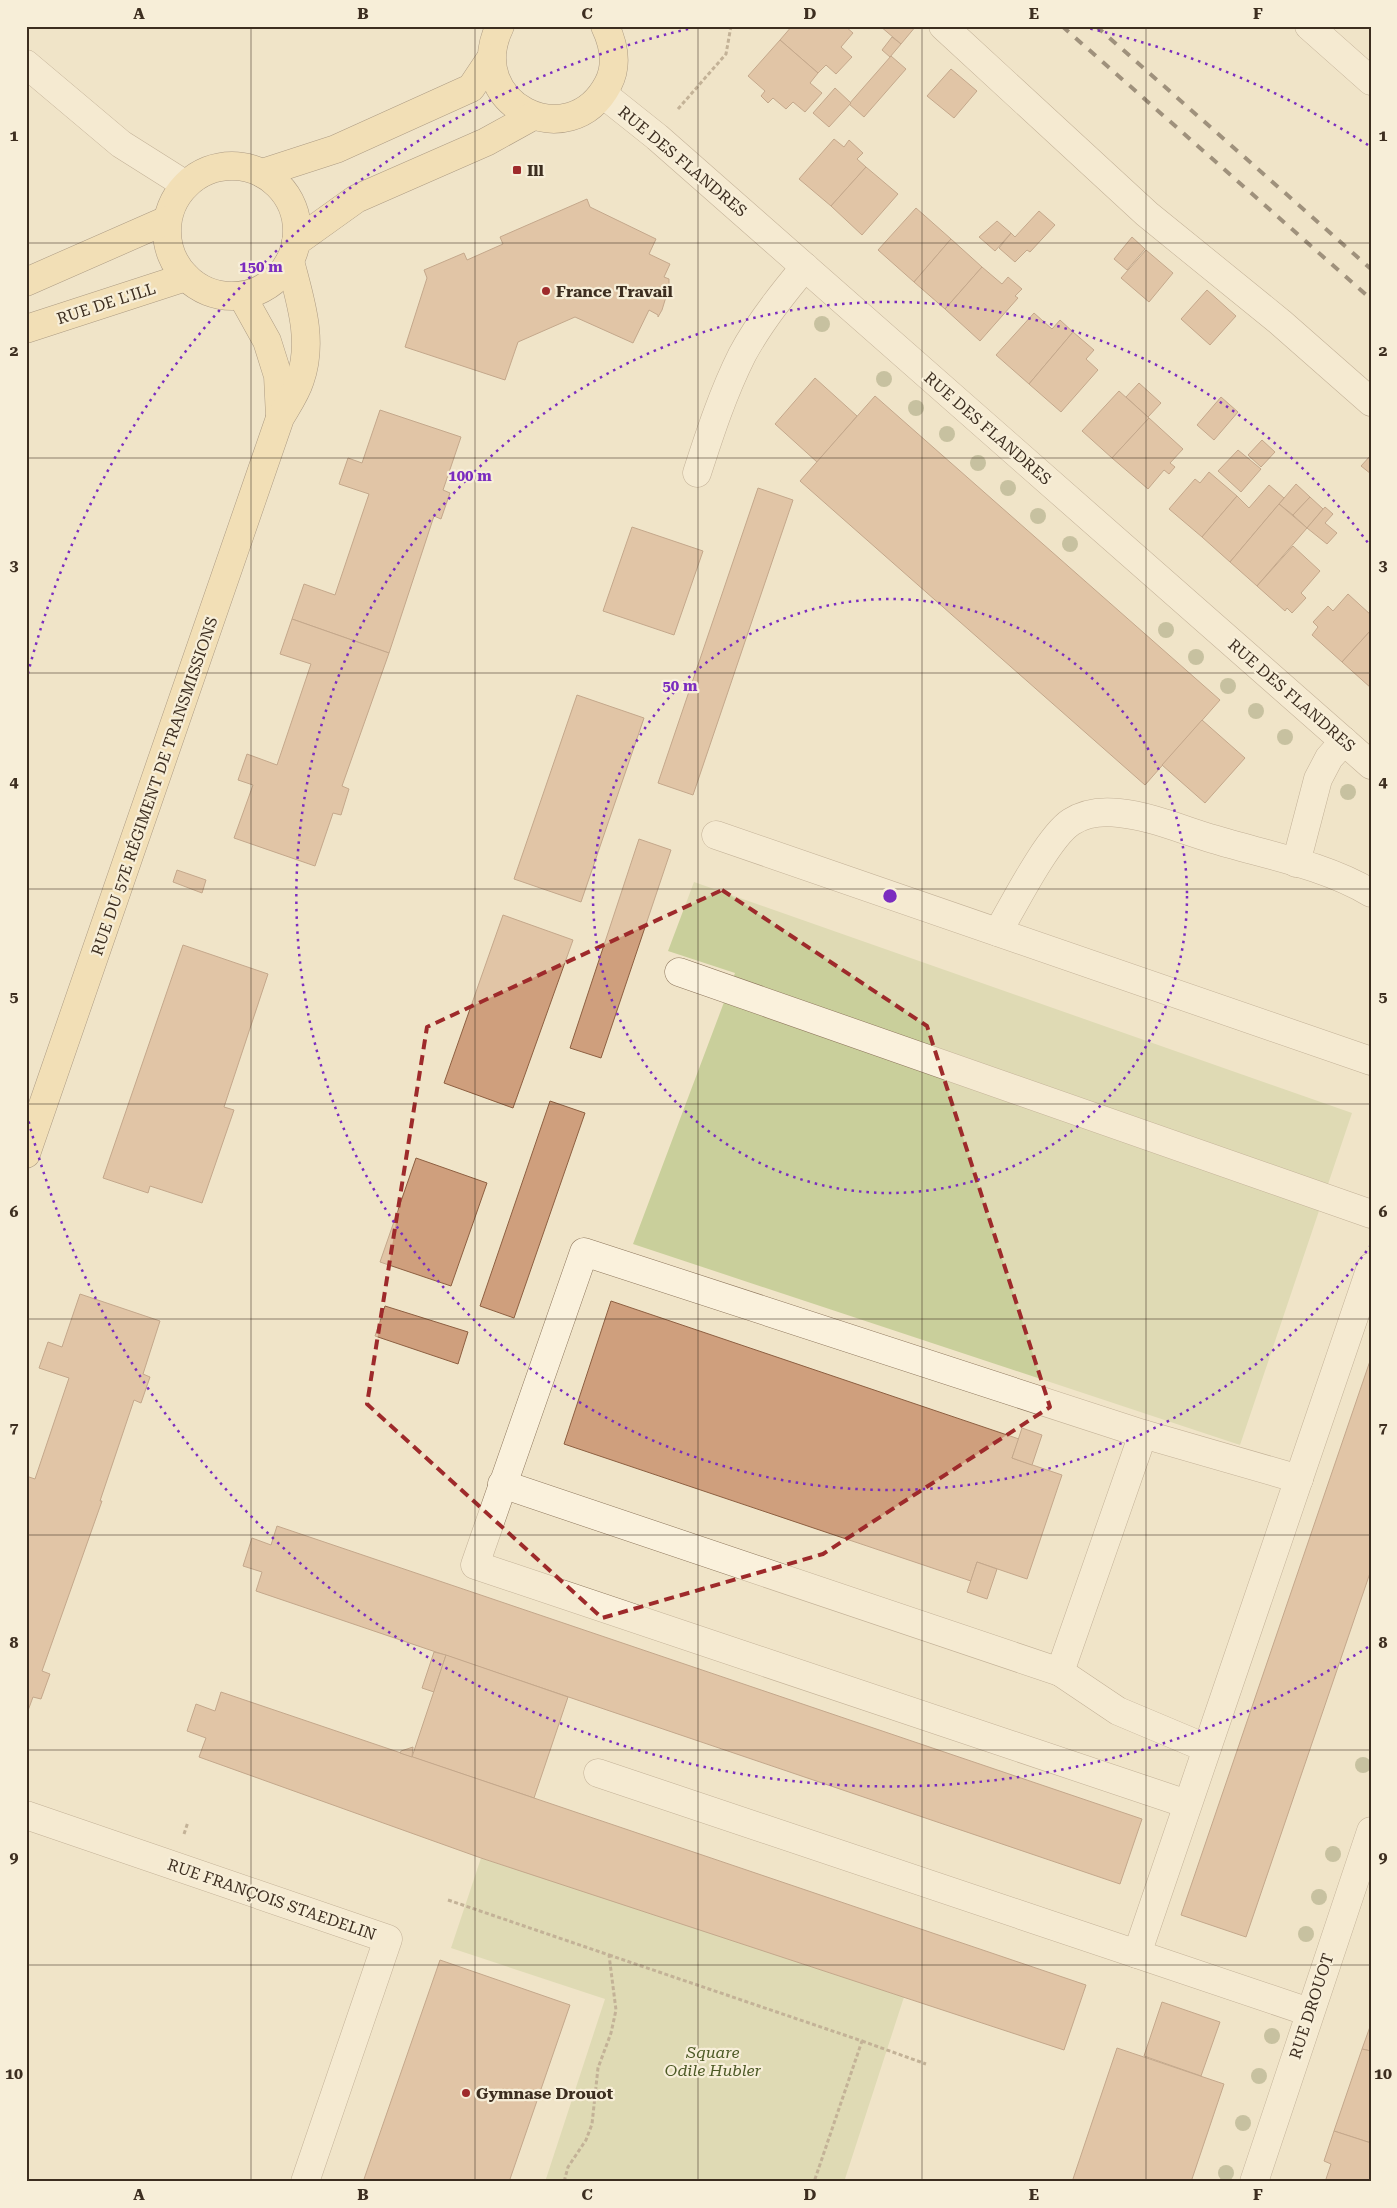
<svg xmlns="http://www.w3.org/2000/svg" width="1397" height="2208" font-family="'Roboto Serif',serif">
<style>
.green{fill:#c9cf9b}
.building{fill:#cf9f7d;stroke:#8d5f41}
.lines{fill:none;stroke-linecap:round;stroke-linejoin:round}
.minor-casing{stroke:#8d765c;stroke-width:29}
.major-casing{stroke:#5b4430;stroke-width:29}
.path{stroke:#8d765c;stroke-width:3;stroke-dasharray:4 2.5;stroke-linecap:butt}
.minor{stroke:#faf1dc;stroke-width:28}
.major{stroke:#f3d9a0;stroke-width:28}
.rail{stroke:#3d2e20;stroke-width:4;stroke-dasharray:9 9;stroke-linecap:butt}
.tree{fill:#96986f}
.marked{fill:none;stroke:#9e2a2b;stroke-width:4;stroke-dasharray:10 6;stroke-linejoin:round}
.grid{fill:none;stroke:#3d2e20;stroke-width:1;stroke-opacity:0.55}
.ring{fill:none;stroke:#7b2cbf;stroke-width:2.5;stroke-dasharray:2.5 5}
.poi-dot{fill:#9e2a2b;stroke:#f7eed8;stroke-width:2}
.labels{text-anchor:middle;stroke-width:4.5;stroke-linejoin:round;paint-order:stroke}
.street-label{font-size:16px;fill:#3d2e20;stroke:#f7eed8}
.poi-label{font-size:16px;font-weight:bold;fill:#3d2e20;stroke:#f7eed8;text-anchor:start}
.park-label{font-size:16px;font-style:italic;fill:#4d5a26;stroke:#f7eed8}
.centre{fill:#7b2cbf;stroke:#f7eed8;stroke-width:2.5}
.ring-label{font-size:15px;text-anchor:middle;font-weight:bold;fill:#7b2cbf;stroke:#f7eed8;stroke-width:4.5;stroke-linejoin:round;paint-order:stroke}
.neatline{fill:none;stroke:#3d2e20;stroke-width:2}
.grid-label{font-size:16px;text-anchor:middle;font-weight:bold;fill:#3d2e20}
</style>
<rect width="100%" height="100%" fill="#f0e4c8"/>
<g class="green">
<path d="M 694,882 L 1352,1113 L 1240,1445 L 633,1244 L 735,973 L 668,951 Z"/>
<path d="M 481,1858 L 904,1997 L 844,2182 L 545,2182 L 605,1999 L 451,1948 Z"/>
</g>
<g class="building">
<path d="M 792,26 L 845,26 L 853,33 L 841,47 L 852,57 L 836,74 L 826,65 L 818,73 L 780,40 Z"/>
<path d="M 880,26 L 916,26 L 901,44 Z"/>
<path d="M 892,37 L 901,44 L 890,57 L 882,50 Z"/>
<path d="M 780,40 L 818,73 L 810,83 L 822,93 L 805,112 L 793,102 L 786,109 L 773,98 L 768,103 L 761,96 L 765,91 L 748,76 Z"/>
<path d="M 891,56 L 906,69 L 864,117 L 849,104 Z"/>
<path d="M 951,69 L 977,91 L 954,118 L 927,96 Z"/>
<path d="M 835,88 L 851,103 L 829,127 L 813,113 Z"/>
<path d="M 834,139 L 844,147 L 849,140 L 863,153 L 857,159 L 866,167 L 831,206 L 799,179 Z"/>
<path d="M 866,167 L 898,194 L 862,235 L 831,206 Z"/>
<path d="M 587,199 L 590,207 L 656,239 L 649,254 L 670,264 L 664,277 L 669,279 L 669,287 L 662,310 L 658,317 L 658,315 L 649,310 L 633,343 L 575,317 L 518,342 L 505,380 L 405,347 L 427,278 L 424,270 L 464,253 L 467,260 L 503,244 L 500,237 Z"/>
<path d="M 916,208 L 951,239 L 914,282 L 878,250 Z"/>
<path d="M 1039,211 L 1055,225 L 1030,252 L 1027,250 L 1015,262 L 999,248 L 1011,233 L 1015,237 Z"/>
<path d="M 997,221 L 1011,233 L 995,251 L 979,237 Z"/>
<path d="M 1132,237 L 1145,249 L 1127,270 L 1114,259 Z"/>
<path d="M 951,239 L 982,267 L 945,309 L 914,282 Z"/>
<path d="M 1146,250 L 1173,273 L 1149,302 L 1121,278 Z"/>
<path d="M 982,267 L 1002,284 L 1008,277 L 1022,289 L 1015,296 L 1018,298 L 980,341 L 945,309 Z"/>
<path d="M 1207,290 L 1236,316 L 1210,345 L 1181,319 Z"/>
<path d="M 1034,313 L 1052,329 L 1060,320 L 1073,332 L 1029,384 L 996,355 Z"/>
<path d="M 1073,332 L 1094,350 L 1086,359 L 1098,370 L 1061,412 L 1029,384 Z"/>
<path d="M 815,378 L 857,416 L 817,462 L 775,424 Z"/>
<path d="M 1139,383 L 1161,403 L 1148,417 L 1126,397 Z"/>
<path d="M 1119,391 L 1149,418 L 1112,458 L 1082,431 Z"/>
<path d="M 875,396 L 1220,700 L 1145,785 L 800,481 Z"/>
<path d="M 1221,397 L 1238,412 L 1214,440 L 1197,425 Z"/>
<path d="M 380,410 L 461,437 L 443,490 L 450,493 L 441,519 L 434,516 L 389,653 L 292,619 L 304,584 L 335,595 L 369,494 L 339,484 L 348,458 L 362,463 Z"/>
<path d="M 1149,418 L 1183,449 L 1170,463 L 1175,467 L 1169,474 L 1164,470 L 1148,489 L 1112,458 Z"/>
<path d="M 1262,440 L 1275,452 L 1261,467 L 1248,455 Z"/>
<path d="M 1238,450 L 1261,469 L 1241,492 L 1218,471 Z"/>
<path d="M 1371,455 L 1371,474 L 1361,466 Z"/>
<path d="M 1209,472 L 1237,496 L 1202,537 L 1169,509 L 1195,479 L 1200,483 Z"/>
<path d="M 1296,484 L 1310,497 L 1293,515 L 1279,504 Z"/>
<path d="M 1269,485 L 1284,498 L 1230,562 L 1202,537 L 1237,496 L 1249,508 Z"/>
<path d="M 758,488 L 793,500 L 693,795 L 658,783 Z"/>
<path d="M 1310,497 L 1323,509 L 1307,528 L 1293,515 Z"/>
<path d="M 1279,504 L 1307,528 L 1257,586 L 1230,562 Z"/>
<path d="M 1325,507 L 1333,514 L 1325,523 L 1337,533 L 1327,544 L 1307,528 Z"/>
<path d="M 632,527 L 703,551 L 674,635 L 603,611 Z"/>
<path d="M 1293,546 L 1320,571 L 1301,593 L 1306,598 L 1292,613 L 1287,608 L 1285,611 L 1257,586 Z"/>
<path d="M 1348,594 L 1371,615 L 1371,630 L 1342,662 L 1312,635 L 1318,627 L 1313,622 L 1328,606 L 1333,611 Z"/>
<path d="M 292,619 L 389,653 L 342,786 L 349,789 L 341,815 L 333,813 L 315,866 L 234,838 L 253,785 L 238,780 L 247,754 L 277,765 L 311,664 L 280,654 Z"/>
<path d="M 1371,630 L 1371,688 L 1342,662 Z"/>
<path d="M 577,695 L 644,718 L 581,902 L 514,879 Z"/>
<path d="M 1202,720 L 1245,758 L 1205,803 L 1162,765 Z"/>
<path d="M 639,839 L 671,850 L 601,1058 L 570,1048 Z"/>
<path d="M 177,870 L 206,880 L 202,893 L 173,882 Z"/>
<path d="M 503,915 L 573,940 L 513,1108 L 444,1083 Z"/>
<path d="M 183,945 L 268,974 L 224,1107 L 234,1110 L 202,1203 L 150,1186 L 148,1193 L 103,1178 Z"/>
<path d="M 550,1101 L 585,1113 L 514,1318 L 480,1306 Z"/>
<path d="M 416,1158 L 487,1183 L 451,1286 L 380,1262 Z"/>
<path d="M 80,1294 L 160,1321 L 143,1374 L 150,1377 L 141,1403 L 134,1400 L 100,1501 L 102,1501 L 42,1671 L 50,1674 L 41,1699 L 33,1697 L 26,1716 L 26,1476 L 35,1479 L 69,1378 L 39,1368 L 48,1342 L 62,1347 Z"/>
<path d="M 611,1301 L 1019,1439 L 1012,1458 L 1062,1475 L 1027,1579 L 977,1562 L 971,1581 L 564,1444 Z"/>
<path d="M 385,1306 L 468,1332 L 458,1364 L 375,1336 Z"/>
<path d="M 1371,1358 L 1371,1570 L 1246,1937 L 1181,1915 Z"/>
<path d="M 1022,1428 L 1042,1435 L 1032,1465 L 1012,1458 Z"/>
<path d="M 277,1526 L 1142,1819 L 1120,1884 L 256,1591 L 262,1572 L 243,1566 L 252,1538 L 271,1545 Z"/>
<path d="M 977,1562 L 997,1569 L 987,1599 L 967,1592 Z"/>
<path d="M 434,1652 L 446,1655 L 434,1692 L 422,1688 Z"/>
<path d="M 446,1655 L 568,1697 L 534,1798 L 412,1757 Z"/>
<path d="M 221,1692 L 1086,1985 L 1064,2050 L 481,1858 L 199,1757 L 206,1738 L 187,1731 L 196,1704 L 215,1711 Z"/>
<path d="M 413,1747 L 412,1757 L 400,1753 L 401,1751 Z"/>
<path d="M 440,1960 L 570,2005 L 509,2182 L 363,2182 Z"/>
<path d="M 1162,2002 L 1220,2022 L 1201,2076 L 1144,2056 Z"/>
<path d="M 1371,2024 L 1371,2051 L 1362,2049 Z"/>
<path d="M 1117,2048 L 1224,2084 L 1191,2182 L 1072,2182 Z"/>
<path d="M 1362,2049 L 1371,2051 L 1371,2143 L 1334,2131 Z"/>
<path d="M 1334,2131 L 1371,2143 L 1371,2182 L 1325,2182 L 1331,2164 L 1324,2161 Z"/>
</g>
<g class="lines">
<g class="minor-casing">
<g id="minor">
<path d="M 943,26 L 1147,214 L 1280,322 L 1371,402"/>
<path d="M 1309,26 L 1371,81"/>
<path d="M 26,64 L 121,144 L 186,185"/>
<path d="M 603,94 L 657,137 L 1371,765"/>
<path d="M 697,473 C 710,433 723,393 742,355 C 759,323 782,294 805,267"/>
<path d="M 716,835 L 1371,1061"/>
<path d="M 1296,863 L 1318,779 L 1329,758 L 1344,741"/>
<path d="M 998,932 C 1013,906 1048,837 1071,822 C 1085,813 1102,811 1119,813 C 1150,816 1183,830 1213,839 C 1266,855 1324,865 1371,893"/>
<path d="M 679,972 L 1371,1214"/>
<path d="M 1143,1434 L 584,1252 L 475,1565 L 1187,1804"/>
<path d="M 502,1484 L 1060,1672 L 1143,1434 L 1299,1479"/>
<path d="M 1060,1672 L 1118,1711 L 1206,1748"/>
<path d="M 598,1773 L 1137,1954"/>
<path d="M 26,1815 L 388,1939 L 305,2182"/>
<path d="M 1309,2012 L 1137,1954 L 1371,1267"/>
<path d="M 1254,2182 L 1371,1831"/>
</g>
</g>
<g class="major-casing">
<g id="major">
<path d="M 500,26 C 462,104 570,157 608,84 C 618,65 614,45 605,26"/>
<circle cx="232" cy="231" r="65"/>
<path d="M 262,173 L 336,149 L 471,88 L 491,58"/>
<path d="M 296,242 L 356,199 L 486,142 L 533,116"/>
<path d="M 26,282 L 167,220"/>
<path d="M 242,296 L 267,341 L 278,376 L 280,417"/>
<path d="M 26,329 L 186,277"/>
<path d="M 26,1154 L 280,418 C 287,406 296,393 300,380 C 314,340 300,300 290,261"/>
</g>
</g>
<g class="path">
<path d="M 678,109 L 726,54 L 731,26"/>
<path d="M 184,1834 L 188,1822"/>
<path d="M 448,1900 L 609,1955 L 616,2010 L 611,2033 L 598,2068 L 592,2124 L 586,2140 L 568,2167 L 564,2182"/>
<path d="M 609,1955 L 862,2041 L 814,2182"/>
<path d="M 862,2041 L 926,2064"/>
</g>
<use href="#minor" class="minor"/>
<use href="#major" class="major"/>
<g class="rail">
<path d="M 1062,26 L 1371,299"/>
<path d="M 1096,26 L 1371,269"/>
</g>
</g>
<g class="tree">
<circle cx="822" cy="324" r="8"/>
<circle cx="884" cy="379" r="8"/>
<circle cx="916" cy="408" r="8"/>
<circle cx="947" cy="434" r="8"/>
<circle cx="978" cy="463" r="8"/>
<circle cx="1008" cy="488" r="8"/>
<circle cx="1038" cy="516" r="8"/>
<circle cx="1070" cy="544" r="8"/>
<circle cx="1166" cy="630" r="8"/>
<circle cx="1196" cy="657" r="8"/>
<circle cx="1228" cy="686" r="8"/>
<circle cx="1256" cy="711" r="8"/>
<circle cx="1285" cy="737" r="8"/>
<circle cx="1348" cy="792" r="8"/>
<circle cx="1363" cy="1765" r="8"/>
<circle cx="1333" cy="1854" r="8"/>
<circle cx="1319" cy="1897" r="8"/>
<circle cx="1306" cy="1934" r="8"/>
<circle cx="1272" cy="2036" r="8"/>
<circle cx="1259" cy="2076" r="8"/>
<circle cx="1243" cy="2123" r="8"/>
<circle cx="1226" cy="2173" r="8"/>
</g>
<path d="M0 0H1397V2208H0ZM 722,890 L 927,1026 L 1050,1407 L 823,1554 L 602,1618 L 367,1404 L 427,1027 Z" fill="#f0e4c8" fill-opacity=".55" fill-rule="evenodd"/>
<path class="marked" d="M 722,890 L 927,1026 L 1050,1407 L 823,1554 L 602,1618 L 367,1404 L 427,1027 Z"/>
<path class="grid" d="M 251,26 L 251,2182M 475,26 L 475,2182M 698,26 L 698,2182M 922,26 L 922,2182M 1146,26 L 1146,2182M 26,243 L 1371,243M 26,458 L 1371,458M 26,673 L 1371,673M 26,889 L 1371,889M 26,1104 L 1371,1104M 26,1319 L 1371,1319M 26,1535 L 1371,1535M 26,1750 L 1371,1750M 26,1965 L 1371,1965"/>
<g class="ring">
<circle cx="890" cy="896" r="297"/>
<path d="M1371 1245A594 594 0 1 1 1371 547"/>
<path d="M1368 1647A890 890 0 0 1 26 1111M26 681A890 890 0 0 1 697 27M1083 27A890 890 0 0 1 1368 145"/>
</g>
<g class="poi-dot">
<rect x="512" y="165" width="10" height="10" rx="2.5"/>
<circle cx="546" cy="291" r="5"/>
<circle cx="466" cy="2093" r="5"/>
</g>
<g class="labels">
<g class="street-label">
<text transform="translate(683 161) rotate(40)" y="6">RUE DES FLANDRES</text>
<text transform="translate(106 303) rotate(-18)" y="6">RUE DE L'ILL</text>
<text transform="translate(988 428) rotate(41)" y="6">RUE DES FLANDRES</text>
<text transform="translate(1292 695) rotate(41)" y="6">RUE DES FLANDRES</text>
<text transform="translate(154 786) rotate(-71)" y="6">RUE DU 57E RÉGIMENT DE TRANSMISSIONS</text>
<text transform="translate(272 1899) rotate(19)" y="6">RUE FRANÇOIS STAEDELIN</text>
<text transform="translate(1311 2006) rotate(-72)" y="6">RUE DROUOT</text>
</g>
<g class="poi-label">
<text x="527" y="176">Ill</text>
<text x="556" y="297">France Travail</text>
<text x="476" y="2099">Gymnase Drouot</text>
</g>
<g class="park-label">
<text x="713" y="2058">Square<tspan x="713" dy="18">Odile Hubler</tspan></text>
</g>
</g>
<circle cx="890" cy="896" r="8" class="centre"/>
<g class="ring-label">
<text x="261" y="272">150 m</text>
<text x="470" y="481">100 m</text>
<text x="680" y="691">50 m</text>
</g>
<rect width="1397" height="2208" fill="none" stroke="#f7eed8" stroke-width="55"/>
<rect x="28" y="28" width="1342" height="2152" class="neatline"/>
<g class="grid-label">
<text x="139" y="19">A</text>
<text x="363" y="19">B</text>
<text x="587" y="19">C</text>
<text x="810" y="19">D</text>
<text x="1034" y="19">E</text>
<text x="1258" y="19">F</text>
<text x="14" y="141">1</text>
<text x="1383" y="141">1</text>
<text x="14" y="356">2</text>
<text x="1383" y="356">2</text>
<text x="14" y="571">3</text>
<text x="1383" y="571">3</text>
<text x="14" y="787">4</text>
<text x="1383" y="787">4</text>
<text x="14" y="1002">5</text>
<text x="1383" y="1002">5</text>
<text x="14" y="1217">6</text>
<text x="1383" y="1217">6</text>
<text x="14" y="1433">7</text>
<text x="1383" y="1433">7</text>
<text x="14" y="1648">8</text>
<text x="1383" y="1648">8</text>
<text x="14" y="1863">9</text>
<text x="1383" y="1863">9</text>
<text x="14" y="2079">10</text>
<text x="1383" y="2079">10</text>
<text x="139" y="2200">A</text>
<text x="363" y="2200">B</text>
<text x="587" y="2200">C</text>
<text x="810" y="2200">D</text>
<text x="1034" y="2200">E</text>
<text x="1258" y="2200">F</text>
</g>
</svg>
